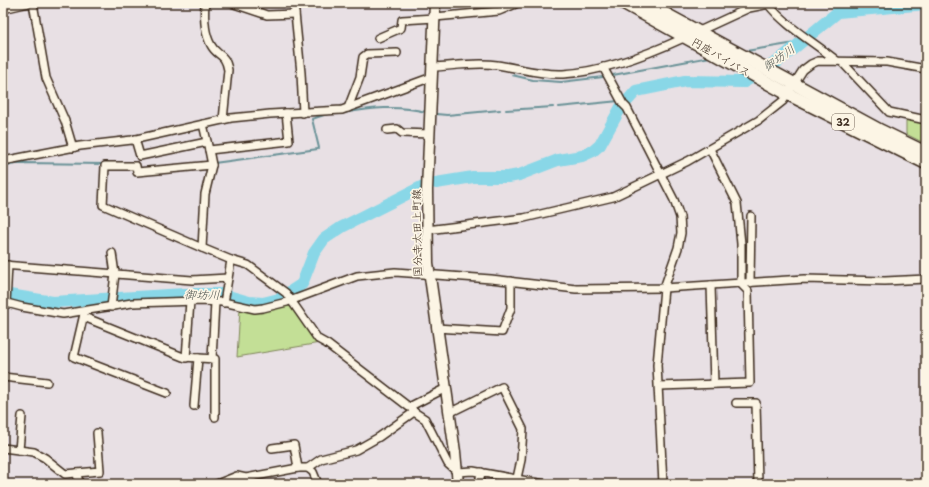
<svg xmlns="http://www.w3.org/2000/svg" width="929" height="487" font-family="'Playpen Sans','Klee One',sans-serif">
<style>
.green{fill:#c3df96;stroke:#7f845a}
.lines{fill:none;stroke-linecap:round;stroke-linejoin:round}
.stream{stroke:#6a9297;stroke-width:2}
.river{stroke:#89d7e7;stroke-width:12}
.minor-casing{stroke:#3b2a1e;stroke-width:10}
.secondary-casing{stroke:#3b2a1e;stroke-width:13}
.trunk-casing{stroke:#3b2a1e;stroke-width:15}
.minor{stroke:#fcf5e5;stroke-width:7}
.secondary{stroke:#fcf5e5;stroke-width:10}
.trunk{stroke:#fcf5e5;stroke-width:12}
.labels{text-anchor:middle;stroke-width:3.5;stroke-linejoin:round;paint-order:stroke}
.shield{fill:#fcf5e5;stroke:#75675a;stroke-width:1}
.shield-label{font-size:10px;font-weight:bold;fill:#3b2a1e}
.street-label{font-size:11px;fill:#3b2a1e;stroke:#fcf5e5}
.water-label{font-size:12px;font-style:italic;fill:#4e5550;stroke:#fcf5e5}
</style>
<rect width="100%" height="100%" fill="#e8e0e4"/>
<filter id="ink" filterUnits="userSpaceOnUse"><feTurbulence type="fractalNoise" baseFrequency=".025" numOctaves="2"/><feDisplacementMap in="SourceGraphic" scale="8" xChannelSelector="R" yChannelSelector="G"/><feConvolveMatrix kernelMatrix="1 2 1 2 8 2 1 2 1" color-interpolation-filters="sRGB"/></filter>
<g filter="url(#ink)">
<g class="green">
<path d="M 909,118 L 926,122 L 926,144 L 906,134 L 906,119 Z"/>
<path d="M 288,304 L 293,306 L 320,343 L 237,357 L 240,309 Z"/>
</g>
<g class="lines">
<g class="stream">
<path d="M 746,51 L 801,42"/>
<path d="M 512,75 L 533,80 L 561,82 L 603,77"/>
<path d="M 613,75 L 710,57"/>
<path d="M 559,107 L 619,101"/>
<path d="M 506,110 L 553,107"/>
<path d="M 343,113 C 372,108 397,105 426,112"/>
<path d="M 436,114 L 447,115 L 500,110"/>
<path d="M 214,163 L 318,149 L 319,148 L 312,119 L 327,114"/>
<path d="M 10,165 L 23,163 L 105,164"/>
<path d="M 3,166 L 4,166"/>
</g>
<g class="river">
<path d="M 628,100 L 636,91 L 685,81 L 744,82 L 777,62 L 838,12 L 926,4"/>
<path d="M 436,183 L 473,177 L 508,177 L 519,175 L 558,160 L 582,156 L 593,151 L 600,145 L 621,107"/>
<path d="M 3,294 L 53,302 L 185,294 L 221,294 L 249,302 L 263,303 L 279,299 L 302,284 L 314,253 L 324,239 L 342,227 L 425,185"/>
</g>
<g class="minor-casing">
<g id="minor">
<path d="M 33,3 L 46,78 L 65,121 L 73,148"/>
<path d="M 205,3 C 204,16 204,33 211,45 C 217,57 225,52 228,70 L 223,120"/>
<path d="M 231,3 L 267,15 L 295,14"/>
<path d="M 294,3 L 301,73 L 303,113"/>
<path d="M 768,4 C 786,27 814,42 837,61"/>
<path d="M 3,9 L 29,3"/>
<path d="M 435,17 L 499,11 L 518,3"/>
<path d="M 697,32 L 749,8 L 775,3"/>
<path d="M 378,38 L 401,28 L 402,20 L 435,18"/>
<path d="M 842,62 L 889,112 L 926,120"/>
<path d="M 433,67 C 453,66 476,62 497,65 C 519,68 540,75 563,74 C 601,72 651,53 686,37"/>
<path d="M 603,67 L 623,104 L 627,108 L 674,200 L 680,217 L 681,233 L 678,248 L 664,288 L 657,365 L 663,484"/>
<path d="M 348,108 L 360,77 L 363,57 L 367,54 L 397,53"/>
<path d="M 203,124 L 209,150 L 289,141 L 286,113"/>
<path d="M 387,130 L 397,129 L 402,133 L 430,134"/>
<path d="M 135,139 L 140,156 L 207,142"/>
<path d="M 209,150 L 212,165 L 205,194 L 202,248 L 231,260 L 224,303"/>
<path d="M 3,161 L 80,146 L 132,140 L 231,118 L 270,114 L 342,110 L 432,77"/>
<path d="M 427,230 L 524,218 L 613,197 L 688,161 L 759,120 L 783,101 L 803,70 L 811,64 L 818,61 L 887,62 L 926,69"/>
<path d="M 202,248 L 103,205 L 105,166 L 136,166 L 137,172 L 212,165"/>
<path d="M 231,260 L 248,265 L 286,293 L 318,339 L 327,344 L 409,407 L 446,388"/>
<path d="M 3,265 L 192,280 L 228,278"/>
<path d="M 750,283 L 751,216"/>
<path d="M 711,285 L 714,384"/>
<path d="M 3,302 L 22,307 L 63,314 L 132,303 L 198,301 L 223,302 L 255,309 L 263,308 L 287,302 L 357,276 L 395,272 L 491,279 L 576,289 L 664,288 L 804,279 L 885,281 L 926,279"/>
<path d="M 6,303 L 8,265"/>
<path d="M 111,307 L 115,274 L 112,253"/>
<path d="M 84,314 L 74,357 L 167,393"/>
<path d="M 84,317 L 183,357 L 215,359 L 215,417"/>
<path d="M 436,328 L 502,332 L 511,308 L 511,281"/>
<path d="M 186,358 L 190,301"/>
<path d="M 212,359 L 215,302"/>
<path d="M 3,377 L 47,382"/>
<path d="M 659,386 L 750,383 L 748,291 L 741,284 L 741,244 L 737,203 L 710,149"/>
<path d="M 736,403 L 756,403 L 758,484"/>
<path d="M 194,406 L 198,358"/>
<path d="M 414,412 L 425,419 L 448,464 L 457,472 L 473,471 L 544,484"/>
<path d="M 449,413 L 502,387 L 523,429 L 521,460 L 517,478"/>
<path d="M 3,448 L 34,452 L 45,458 L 65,474 L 100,471 L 97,433"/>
<path d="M 272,448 L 294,445 L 298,468"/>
<path d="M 19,450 L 22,416"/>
<path d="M 308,468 L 321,459 L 356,450 L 379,437 L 414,412 L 412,409"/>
<path d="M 77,473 L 79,484"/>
<path d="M 217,484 L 237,476 L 246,478 L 298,468 L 308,468 L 313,472 L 318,484"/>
<path d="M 479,484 L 481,472"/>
</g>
</g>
<g class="secondary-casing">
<path id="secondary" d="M 435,3 L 427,190 L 428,263 L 455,452 L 458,484"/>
</g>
<g class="trunk-casing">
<g id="trunk">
<path d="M 624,3 L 788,94 L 926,163"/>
<path d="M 645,3 L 881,131 L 926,153"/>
</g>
</g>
<use href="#minor" class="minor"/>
<use href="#secondary" class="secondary"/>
<use href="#trunk" class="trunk"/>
</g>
</g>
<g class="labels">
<rect class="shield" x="832" y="114" width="22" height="16" rx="3"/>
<g class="shield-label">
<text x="843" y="126">32</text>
</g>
<g class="street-label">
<text transform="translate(721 57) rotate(30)" y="4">円座バイパス</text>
<text transform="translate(417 233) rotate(-91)" y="4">国分寺太田上町線</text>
</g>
<g class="water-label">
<text transform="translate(779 58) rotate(-36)" y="4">御坊川</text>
<text transform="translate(202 295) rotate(1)" y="4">御坊川</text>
</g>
</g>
<rect width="929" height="487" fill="none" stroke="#fcf5e5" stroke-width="16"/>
<rect x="8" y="8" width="913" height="471" fill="none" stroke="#3b2a1e" stroke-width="1.5" filter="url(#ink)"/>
</svg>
